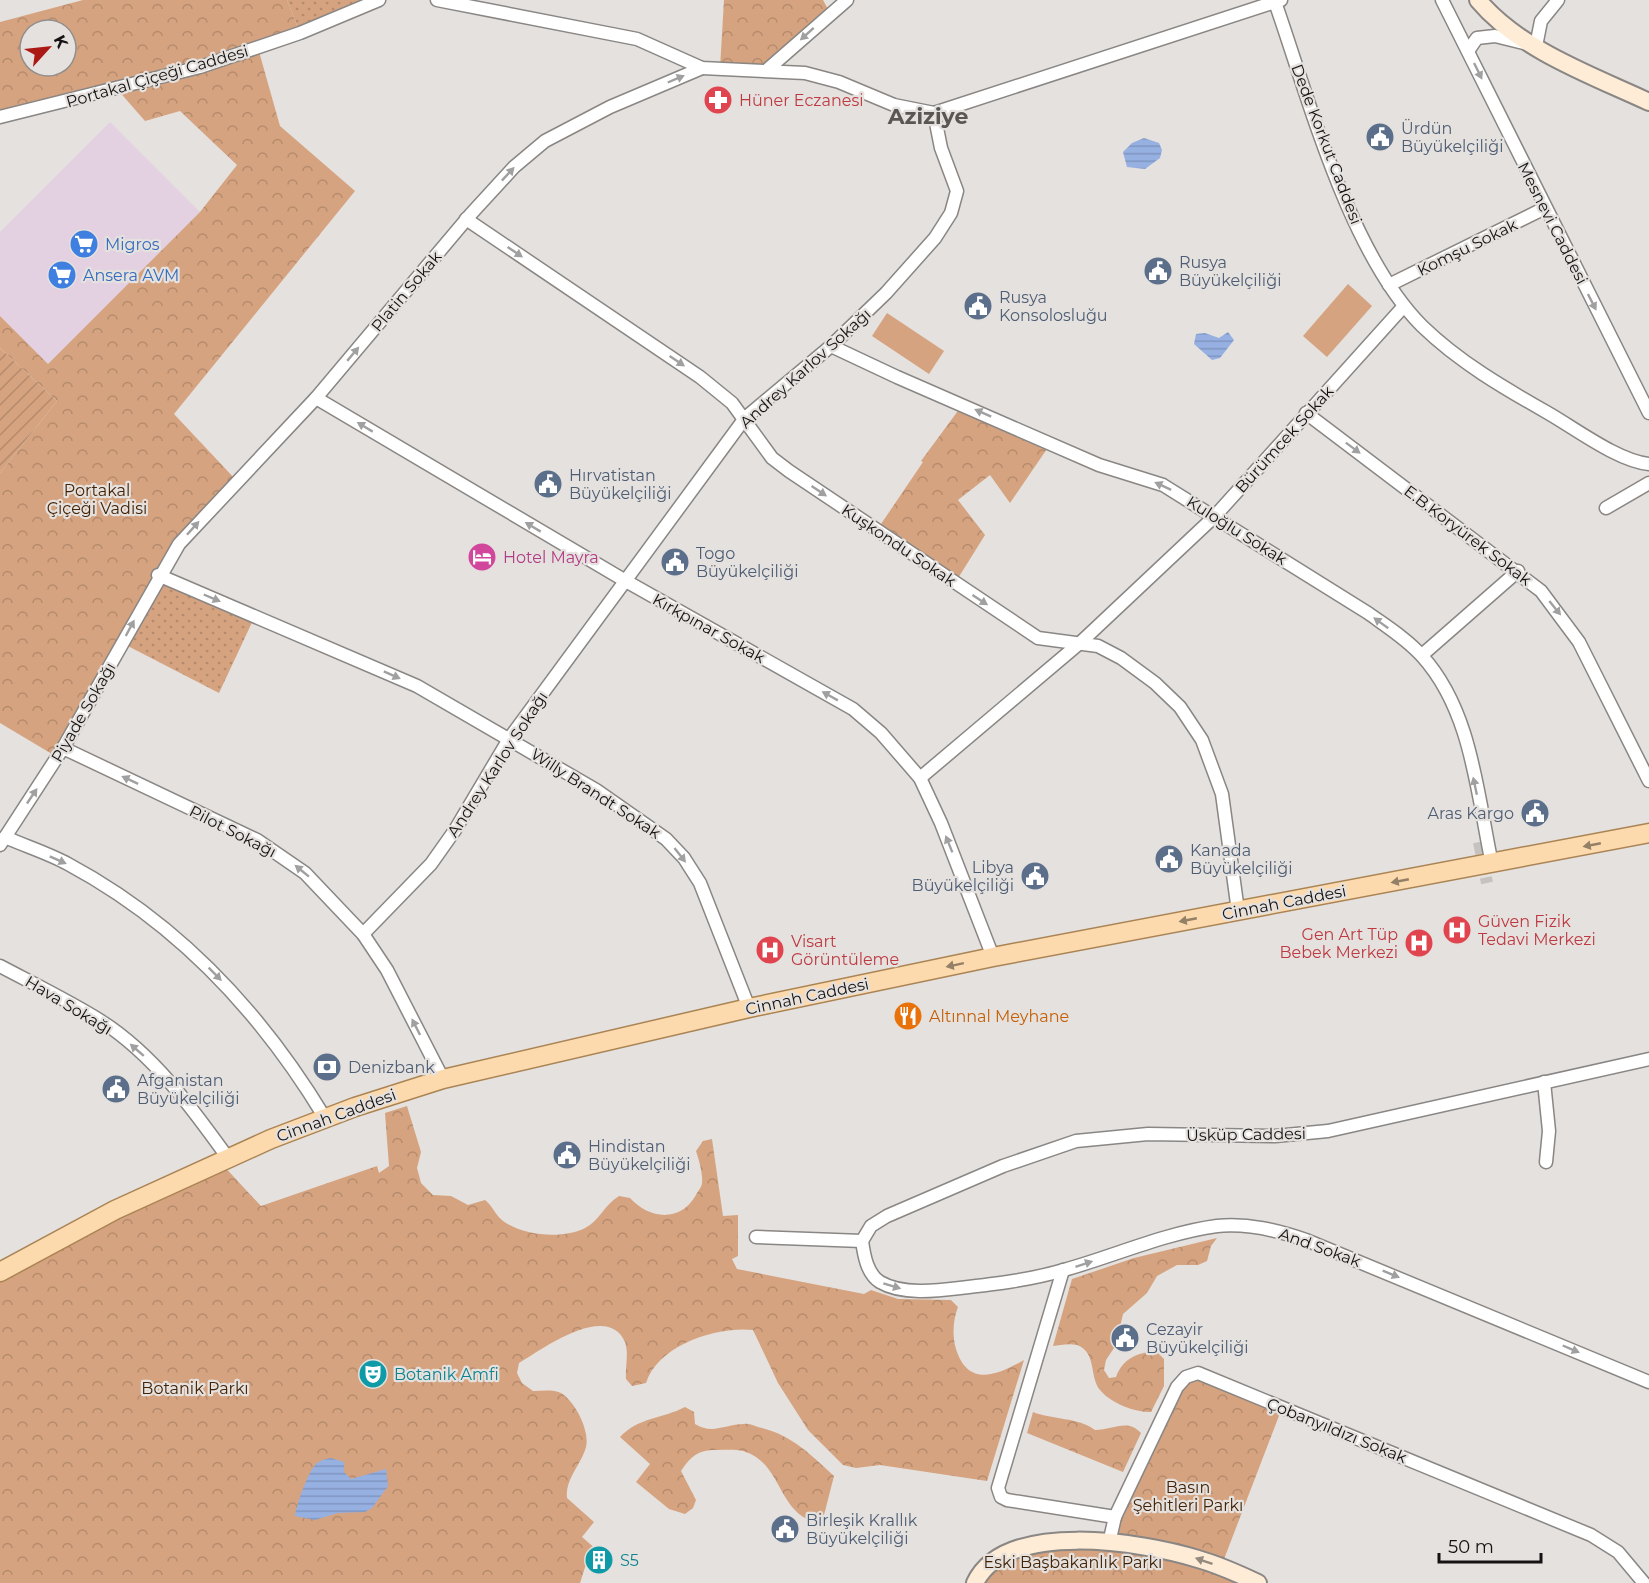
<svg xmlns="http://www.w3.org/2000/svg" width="1649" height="1583" font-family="Montserrat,sans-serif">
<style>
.commercial{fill:#e3d1e2}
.grass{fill:url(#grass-dots)}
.forest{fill:url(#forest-crowns);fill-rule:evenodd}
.garden{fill:url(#garden-furrows)}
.pitch{fill:#d5a37f}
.water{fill:url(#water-rules)}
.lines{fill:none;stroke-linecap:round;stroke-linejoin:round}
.street-tunnel{stroke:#c6c2bf;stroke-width:12;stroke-dasharray:12 6;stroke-linecap:butt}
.street-casing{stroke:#898684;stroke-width:15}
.secondary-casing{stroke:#898684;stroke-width:20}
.primary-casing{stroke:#aa8454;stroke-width:21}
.street{stroke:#fff;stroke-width:12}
.secondary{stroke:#feecd6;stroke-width:16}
.primary{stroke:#fddaad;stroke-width:18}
.oneway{fill:#a1a0a0}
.oneway2{fill:#948067}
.oneway3{fill:#958a7e}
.labels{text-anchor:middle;stroke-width:4.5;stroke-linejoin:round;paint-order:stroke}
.street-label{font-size:16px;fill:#141212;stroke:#e5e1de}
.health-label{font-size:16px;fill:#be3a42;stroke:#e5e1de;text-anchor:start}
.service-label{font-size:16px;fill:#4e5e75;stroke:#e5e1de;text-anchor:start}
.shop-label{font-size:16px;fill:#366cbe;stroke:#e5e1de;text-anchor:start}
.park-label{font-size:16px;fill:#442305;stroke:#e5e1de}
.hotel-label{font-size:16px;fill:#b23c85;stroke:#e5e1de;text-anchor:start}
.food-label{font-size:16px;fill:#c56008;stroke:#e5e1de;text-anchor:start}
.culture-label{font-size:16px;fill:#0d838f;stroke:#e5e1de;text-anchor:start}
.district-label{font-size:22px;font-weight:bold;fill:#595654;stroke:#e5e1de}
</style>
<defs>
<pattern id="grass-dots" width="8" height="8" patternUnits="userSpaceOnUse" patternTransform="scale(1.5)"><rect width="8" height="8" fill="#d5a37f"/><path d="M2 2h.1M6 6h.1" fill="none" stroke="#b68b6d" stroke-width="1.8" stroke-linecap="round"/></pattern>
<pattern id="forest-crowns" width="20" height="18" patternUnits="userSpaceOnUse" patternTransform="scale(1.5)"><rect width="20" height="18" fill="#d5a37f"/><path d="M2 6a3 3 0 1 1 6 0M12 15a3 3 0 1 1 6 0" fill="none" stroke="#b68b6d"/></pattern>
<pattern id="garden-furrows" width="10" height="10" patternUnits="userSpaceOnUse" patternTransform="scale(1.5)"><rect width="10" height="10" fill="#d5a37f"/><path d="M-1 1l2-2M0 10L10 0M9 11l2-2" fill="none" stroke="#b68b6d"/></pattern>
<pattern id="water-rules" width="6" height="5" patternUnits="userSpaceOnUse" patternTransform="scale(1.5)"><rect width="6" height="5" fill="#96b0e2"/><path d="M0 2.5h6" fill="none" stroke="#8096c1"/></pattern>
</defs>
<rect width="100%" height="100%" fill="#e5e1de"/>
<path class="commercial" d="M 110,122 L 200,212 L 48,364 L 0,316 L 0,232 Z"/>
<g class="grass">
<path d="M 287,0 L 379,0 L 300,33 Z"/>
<path d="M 158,575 L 255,616 L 219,693 L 122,643 Z"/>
</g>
<g class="forest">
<path d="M 83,0 L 287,0 L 300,33 L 258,48 L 280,126 L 355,191 L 174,414 L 236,480 L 178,544 L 57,757 L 0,723 L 0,473 L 57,401 L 0,348 L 0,316 L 48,364 L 200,212 L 237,165 L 180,111 L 145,121 L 117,89 L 0,117 L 0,22 ZM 30,30 L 66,30 L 66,66 L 30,66 Z"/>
<path d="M 724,0 L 823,0 L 830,13 L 768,69 L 720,68 Z"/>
<path d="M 963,404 L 1051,443 L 1010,503 L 990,475 L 958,500 L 985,535 L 955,583 L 877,530 L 923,462 L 921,461 Z"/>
<path d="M 407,1106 L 421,1152 L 417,1168 L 421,1183 L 433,1195 L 451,1196 L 468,1205 L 485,1200 C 493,1206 495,1215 503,1221 C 522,1235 562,1240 585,1228 C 599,1221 605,1204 619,1196 L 630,1198 C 649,1219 680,1223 696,1195 C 697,1192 702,1187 702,1183 C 703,1174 699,1160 696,1151 L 703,1141 L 712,1139 L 723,1216 L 738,1215 L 738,1256 L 732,1259 L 737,1269 L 864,1294 L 871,1290 L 898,1299 L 951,1300 L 958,1307 C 953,1320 952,1335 956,1349 C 968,1387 996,1376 1024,1360 L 987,1481 L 880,1465 L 856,1468 L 843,1465 L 808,1430 L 778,1383 L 753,1330 C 717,1326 658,1345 646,1383 L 632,1386 L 626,1379 C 625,1367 629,1353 625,1342 C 607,1301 541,1350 519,1363 L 517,1373 L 522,1383 L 533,1391 C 543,1391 552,1389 561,1393 C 575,1401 590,1431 586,1447 C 581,1465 565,1479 567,1498 L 594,1522 L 582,1537 L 597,1550 L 587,1561 L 580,1583 L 0,1583 L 0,1272 L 220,1162 L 261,1206 L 377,1166 L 379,1173 L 389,1166 L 385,1113 Z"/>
<path d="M 1217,1238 L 1211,1246 L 1207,1261 L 1198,1265 L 1177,1265 L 1157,1276 L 1147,1293 L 1123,1314 L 1116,1345 L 1106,1360 L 1104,1370 L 1109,1378 L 1116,1377 C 1123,1358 1137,1353 1156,1351 L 1164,1359 L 1164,1386 L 1151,1412 C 1134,1412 1112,1404 1100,1390 C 1089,1377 1097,1352 1077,1345 C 1069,1343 1060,1345 1053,1346 L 1072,1279 L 1134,1258 Z"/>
<path d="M 1191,1374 L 1282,1408 L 1221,1567 L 1258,1583 L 975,1583 L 1000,1555 L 1109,1543 L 1115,1517 Z"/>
<path d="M 685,1407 L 694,1412 L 695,1424 C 712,1435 726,1424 744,1424 C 750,1423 756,1427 762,1428 C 793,1436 811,1455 834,1476 L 823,1519 L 819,1523 C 778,1516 783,1465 746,1452 C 738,1449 727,1450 718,1450 C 700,1449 691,1455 681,1471 L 696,1500 L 693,1508 L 685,1514 L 669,1509 L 636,1482 L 650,1464 L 620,1437 C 639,1417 662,1419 685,1407 Z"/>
<path d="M 1033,1412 C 1053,1420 1078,1417 1095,1430 C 1113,1430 1127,1418 1141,1433 L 1123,1472 L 1027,1433 Z"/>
</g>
<path class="garden" d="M 0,348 L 57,401 L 0,473 Z"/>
<g class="pitch">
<path d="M 1348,284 L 1372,306 L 1327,357 L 1303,336 Z"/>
<path d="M 887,313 L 944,351 L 929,374 L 872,336 Z"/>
</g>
<g class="water">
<path d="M 1144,138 L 1159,143 L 1162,150 L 1160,158 L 1145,169 L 1127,167 L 1123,152 L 1132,143 Z"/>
<path d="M 1228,332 L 1234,340 L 1220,358 L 1212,360 L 1194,344 L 1196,334 L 1205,333 L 1219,338 Z"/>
<path d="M 331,1458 L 344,1462 L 344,1472 L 351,1479 L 386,1469 L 388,1486 L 372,1508 L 365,1512 L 338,1513 L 315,1520 L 295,1516 C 296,1506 308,1471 317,1463 C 321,1460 326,1459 331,1458 Z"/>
</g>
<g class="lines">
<path class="street-tunnel" d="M 1479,842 L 1487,883"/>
<g class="street-casing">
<g id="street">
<path d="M 437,0 L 637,39 L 702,68 L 805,73 L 839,82 L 894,105 L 934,113 L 1281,0"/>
<path d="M 1442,0 L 1649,413"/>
<path d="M 1275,2 C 1309,99 1349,253 1422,326 C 1459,362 1504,388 1548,413 C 1576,429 1618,461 1649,464"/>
<path d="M 1468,51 L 1477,38 L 1495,36 L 1536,46 L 1541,21 L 1558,0"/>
<path d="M 768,69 L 847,0"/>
<path d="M 0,117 L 200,67 L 300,33 L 379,0"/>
<path d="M 466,219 L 700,377 L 732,403 L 772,458 L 789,471 L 1038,638 L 1098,646 L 1121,658 L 1155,683 L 1180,707 L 1202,740 L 1222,794 L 1238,911"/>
<path d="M 1389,285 L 1545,208"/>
<path d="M 831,346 L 897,377 L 1099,465 L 1163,485 L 1368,613 C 1386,626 1407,639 1422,656 C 1472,711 1477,794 1492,864"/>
<path d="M 316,398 L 624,580 L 853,709 L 881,733 L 920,778 L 941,823 L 993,957"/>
<path d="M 1306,413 L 1541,591 L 1579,642 L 1649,781"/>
<path d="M 1606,508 L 1649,483"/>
<path d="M 158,575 L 417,686 L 596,790 L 666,839 L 684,858 L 700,883 L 749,1008"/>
<path d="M 1422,655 L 1518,571"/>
<path d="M 63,748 L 257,840 L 305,873 L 363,934 L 387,970 L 443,1079"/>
<path d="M 920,778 L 1081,642 L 1215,516 L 1404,306"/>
<path d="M 5,837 C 25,846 48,853 68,864 C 178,923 261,1012 325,1118"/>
<path d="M 0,845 L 63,748 L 179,544 L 316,398 L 470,215 L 514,167 L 545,141 L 610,107 L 702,68"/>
<path d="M 363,934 L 431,864 L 455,830 L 509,739 L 745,418 L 831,346 L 886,293 L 935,238 L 951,213 L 957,191 L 941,148 L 934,113"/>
<path d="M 0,966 C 34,984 69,1001 101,1021 C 154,1055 192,1108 228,1158"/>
<path d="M 1544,1082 L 1549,1131 L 1546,1162"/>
<path d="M 756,1237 L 862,1241"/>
<path d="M 862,1241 C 864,1255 867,1274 880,1282 C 902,1295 936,1291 960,1288 C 995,1284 1030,1280 1064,1270 C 1114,1256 1165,1233 1217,1226 C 1248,1223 1277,1230 1306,1240 L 1649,1382"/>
<path d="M 862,1241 L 871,1226 L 887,1216 L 1003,1166 L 1076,1141 L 1148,1134 L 1275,1136 L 1328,1131 L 1649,1059"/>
<path d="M 1063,1270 L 998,1488 L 1001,1497 L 1007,1500 L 1115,1517"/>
<path d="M 1109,1543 L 1115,1517 L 1177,1387 L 1186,1377 L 1198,1373 L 1591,1535 L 1618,1552 L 1644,1583"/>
</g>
</g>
<g class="secondary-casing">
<g id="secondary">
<path d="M 1478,0 C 1520,50 1591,75 1649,102"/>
<path d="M 975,1583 C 1005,1519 1144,1542 1198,1559 C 1219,1565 1239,1574 1258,1583"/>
</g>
</g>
<g class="primary-casing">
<path id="primary" d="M 0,1272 L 115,1210 L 271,1139 L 355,1107 L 443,1079 L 749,1008 L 993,957 L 1649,833"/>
</g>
<use href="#street" class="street"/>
<use href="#secondary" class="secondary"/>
<use href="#primary" class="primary"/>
</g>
<defs><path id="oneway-solid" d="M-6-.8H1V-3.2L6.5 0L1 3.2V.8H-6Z" transform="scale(1.5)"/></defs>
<g class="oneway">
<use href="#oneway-solid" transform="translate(807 34) rotate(138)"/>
<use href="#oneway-solid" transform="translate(1478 71) rotate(64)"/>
<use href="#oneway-solid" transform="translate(676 79) rotate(-23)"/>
<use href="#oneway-solid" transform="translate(508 174) rotate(-47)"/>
<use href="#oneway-solid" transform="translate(515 252) rotate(34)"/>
<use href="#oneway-solid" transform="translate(1592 302) rotate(63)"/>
<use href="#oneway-solid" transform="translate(353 354) rotate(-50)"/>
<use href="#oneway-solid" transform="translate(677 361) rotate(34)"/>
<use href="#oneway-solid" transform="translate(983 413) rotate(-156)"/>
<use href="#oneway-solid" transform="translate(365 427) rotate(-149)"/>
<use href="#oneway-solid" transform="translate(1353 448) rotate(37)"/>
<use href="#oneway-solid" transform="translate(1163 486) rotate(-155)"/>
<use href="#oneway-solid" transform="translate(819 491) rotate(34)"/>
<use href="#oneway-solid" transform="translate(533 527) rotate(-149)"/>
<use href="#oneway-solid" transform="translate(193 528) rotate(-48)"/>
<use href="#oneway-solid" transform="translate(212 598) rotate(23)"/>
<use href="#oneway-solid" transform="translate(980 600) rotate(33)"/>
<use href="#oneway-solid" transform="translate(1555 608) rotate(51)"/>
<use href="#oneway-solid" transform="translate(1381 623) rotate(-144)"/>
<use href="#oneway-solid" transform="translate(130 628) rotate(-62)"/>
<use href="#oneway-solid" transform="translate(392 675) rotate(24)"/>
<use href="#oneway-solid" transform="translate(830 696) rotate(-151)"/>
<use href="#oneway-solid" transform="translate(130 780) rotate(-155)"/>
<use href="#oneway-solid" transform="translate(1475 786) rotate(-102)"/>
<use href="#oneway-solid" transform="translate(32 796) rotate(-56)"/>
<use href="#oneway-solid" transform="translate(949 844) rotate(-112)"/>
<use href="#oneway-solid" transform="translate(680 855) rotate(52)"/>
<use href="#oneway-solid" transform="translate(58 860) rotate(24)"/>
<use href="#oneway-solid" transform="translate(302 871) rotate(-141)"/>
<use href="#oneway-solid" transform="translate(215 974) rotate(45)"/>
<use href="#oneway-solid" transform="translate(416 1027) rotate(-117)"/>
<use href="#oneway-solid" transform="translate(137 1050) rotate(-139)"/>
<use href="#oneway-solid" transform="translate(1084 1264) rotate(-18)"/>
<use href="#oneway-solid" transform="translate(1391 1274) rotate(22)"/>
<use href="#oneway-solid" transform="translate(892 1286) rotate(17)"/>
<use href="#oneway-solid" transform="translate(1571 1349) rotate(23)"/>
</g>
<g class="oneway2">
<use href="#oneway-solid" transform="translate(1592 845) rotate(169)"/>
<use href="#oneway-solid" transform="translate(1400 881) rotate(169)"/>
<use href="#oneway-solid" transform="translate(1188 920) rotate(169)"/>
<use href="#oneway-solid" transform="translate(955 965) rotate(168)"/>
</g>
<use class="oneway3" href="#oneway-solid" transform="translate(1204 1561) rotate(-161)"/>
<defs>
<g id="pharmacy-disc" transform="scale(1.5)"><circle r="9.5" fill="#e0444e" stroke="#e5e1de"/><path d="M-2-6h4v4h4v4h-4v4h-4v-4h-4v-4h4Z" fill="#fff"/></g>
<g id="civic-disc" transform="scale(1.5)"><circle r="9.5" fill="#5c6f8a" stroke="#e5e1de"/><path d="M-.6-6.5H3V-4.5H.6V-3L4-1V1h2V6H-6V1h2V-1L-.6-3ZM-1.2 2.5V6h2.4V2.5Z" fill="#fff"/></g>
<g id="supermarket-disc" transform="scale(1.5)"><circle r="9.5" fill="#3f7fe0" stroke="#e5e1de"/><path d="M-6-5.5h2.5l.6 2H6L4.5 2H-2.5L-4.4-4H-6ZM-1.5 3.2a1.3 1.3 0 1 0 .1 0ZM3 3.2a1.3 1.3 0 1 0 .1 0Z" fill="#fff"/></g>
<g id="hotel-disc" transform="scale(1.5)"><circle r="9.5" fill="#d1479c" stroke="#e5e1de"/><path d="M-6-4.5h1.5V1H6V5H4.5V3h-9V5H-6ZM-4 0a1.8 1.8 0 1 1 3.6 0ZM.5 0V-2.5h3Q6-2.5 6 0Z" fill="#fff"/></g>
<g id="hospital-disc" transform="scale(1.5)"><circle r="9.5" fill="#e0444e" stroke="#e5e1de"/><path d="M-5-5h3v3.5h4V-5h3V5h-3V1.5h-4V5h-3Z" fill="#fff"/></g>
<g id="restaurant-disc" transform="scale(1.5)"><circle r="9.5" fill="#e8710a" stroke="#e5e1de"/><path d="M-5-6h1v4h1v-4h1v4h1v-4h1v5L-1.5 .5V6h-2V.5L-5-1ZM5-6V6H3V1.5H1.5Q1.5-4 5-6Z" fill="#fff"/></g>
<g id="bank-disc" transform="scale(1.5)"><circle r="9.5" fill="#5c6f8a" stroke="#e5e1de"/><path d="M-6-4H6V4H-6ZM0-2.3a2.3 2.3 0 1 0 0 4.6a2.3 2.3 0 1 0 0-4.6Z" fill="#fff"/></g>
<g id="theatre-disc" transform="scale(1.5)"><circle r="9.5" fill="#0f9aa8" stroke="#e5e1de"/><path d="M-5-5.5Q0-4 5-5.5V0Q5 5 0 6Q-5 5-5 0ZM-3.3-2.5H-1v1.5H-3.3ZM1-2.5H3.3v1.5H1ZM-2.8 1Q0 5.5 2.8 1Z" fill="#fff"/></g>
<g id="building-disc" transform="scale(1.5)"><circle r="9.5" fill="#0f9aa8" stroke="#e5e1de"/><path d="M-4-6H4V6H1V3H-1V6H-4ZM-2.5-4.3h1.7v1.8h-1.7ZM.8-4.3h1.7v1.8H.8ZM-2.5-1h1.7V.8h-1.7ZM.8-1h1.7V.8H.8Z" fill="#fff"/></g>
</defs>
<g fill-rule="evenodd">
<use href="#pharmacy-disc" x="718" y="100"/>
<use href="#civic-disc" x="1380" y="137"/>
<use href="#supermarket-disc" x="84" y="244"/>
<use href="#civic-disc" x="1158" y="271"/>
<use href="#supermarket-disc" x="62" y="275"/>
<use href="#civic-disc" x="978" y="306"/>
<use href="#civic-disc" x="548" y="484"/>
<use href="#hotel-disc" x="482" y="557"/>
<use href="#civic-disc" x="675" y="562"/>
<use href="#civic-disc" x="1535" y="813"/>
<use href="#civic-disc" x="1169" y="859"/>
<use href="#civic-disc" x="1035" y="876"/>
<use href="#hospital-disc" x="1457" y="930"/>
<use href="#hospital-disc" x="1419" y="943"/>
<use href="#hospital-disc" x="770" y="950"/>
<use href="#restaurant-disc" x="908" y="1016"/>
<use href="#bank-disc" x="327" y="1067"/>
<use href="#civic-disc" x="116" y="1089"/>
<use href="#civic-disc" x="567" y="1155"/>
<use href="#civic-disc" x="1125" y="1338"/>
<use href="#theatre-disc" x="373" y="1374"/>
<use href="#civic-disc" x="785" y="1529"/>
<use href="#building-disc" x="599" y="1560"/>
</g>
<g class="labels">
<g class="street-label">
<text transform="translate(157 76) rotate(-16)" y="6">Portakal Çiçeği Caddesi</text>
<text transform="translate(1327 144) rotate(69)" y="6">Dede Korkut Caddesi</text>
<text transform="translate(1553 223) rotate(63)" y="6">Mesnevi Caddesi</text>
<text transform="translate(1467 247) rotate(-26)" y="6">Komşu Sokak</text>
<text transform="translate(406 291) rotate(-50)" y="6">Platin Sokak</text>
<text transform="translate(805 368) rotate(-42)" y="6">Andrey Karlov Sokağı</text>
<text transform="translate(1284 439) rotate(-48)" y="6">Bürümcek Sokak</text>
<text transform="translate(1237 530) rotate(32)" y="6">Kuloğlu Sokak</text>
<text transform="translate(1468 535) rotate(37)" y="6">E.B.Koryürek Sokak</text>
<text transform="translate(899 545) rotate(34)" y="6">Kuşkondu Sokak</text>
<text transform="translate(709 628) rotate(29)" y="6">Kırkpınar Sokak</text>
<text transform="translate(83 712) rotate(-60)" y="6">Piyade Sokağı</text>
<text transform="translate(497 764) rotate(-57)" y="6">Andrey Karlov Sokağı</text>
<text transform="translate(596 793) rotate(33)" y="6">Willy Brandt Sokak</text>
<text transform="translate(233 831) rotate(27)" y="6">Pilot Sokağı</text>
<text transform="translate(1284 902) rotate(-11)" y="6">Cinnah Caddesi</text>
<text transform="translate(807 996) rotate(-12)" y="6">Cinnah Caddesi</text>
<text transform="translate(69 1005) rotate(31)" y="6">Hava Sokağı</text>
<text transform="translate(336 1115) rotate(-20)" y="6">Cinnah Caddesi</text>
<text transform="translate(1246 1134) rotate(-1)" y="6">Üsküp Caddesi</text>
<text transform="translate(1320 1247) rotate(20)" y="6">And Sokak</text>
<text transform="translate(1337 1430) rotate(22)" y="6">Çobanyıldızı Sokak</text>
</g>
<g class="health-label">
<text x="739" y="106">Hüner Eczanesi</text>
<text x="1478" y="927">Güven Fizik<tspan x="1478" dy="18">Tedavi Merkezi</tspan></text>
<text x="1398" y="940" text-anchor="end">Gen Art Tüp<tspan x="1398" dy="18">Bebek Merkezi</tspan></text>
<text x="791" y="947">Visart<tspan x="791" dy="18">Görüntüleme</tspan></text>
</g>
<g class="service-label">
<text x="1401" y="134">Ürdün<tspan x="1401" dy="18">Büyükelçiliği</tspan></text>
<text x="1179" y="268">Rusya<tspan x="1179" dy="18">Büyükelçiliği</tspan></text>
<text x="999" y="303">Rusya<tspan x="999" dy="18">Konsolosluğu</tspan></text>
<text x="569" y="481">Hırvatistan<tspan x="569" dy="18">Büyükelçiliği</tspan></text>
<text x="696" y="559">Togo<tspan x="696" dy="18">Büyükelçiliği</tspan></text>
<text x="1514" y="819" text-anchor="end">Aras Kargo</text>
<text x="1190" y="856">Kanada<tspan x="1190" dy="18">Büyükelçiliği</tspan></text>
<text x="1014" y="873" text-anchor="end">Libya<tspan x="1014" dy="18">Büyükelçiliği</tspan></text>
<text x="348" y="1073">Denizbank</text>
<text x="137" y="1086">Afganistan<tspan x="137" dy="18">Büyükelçiliği</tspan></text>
<text x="588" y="1152">Hindistan<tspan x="588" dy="18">Büyükelçiliği</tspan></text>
<text x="1146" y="1335">Cezayir<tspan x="1146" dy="18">Büyükelçiliği</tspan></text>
<text x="806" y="1526">Birleşik Krallık<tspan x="806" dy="18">Büyükelçiliği</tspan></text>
</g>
<g class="shop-label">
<text x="105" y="250">Migros</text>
<text x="83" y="281">Ansera AVM</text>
</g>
<g class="park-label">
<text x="97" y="496">Portakal<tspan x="97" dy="18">Çiçeği Vadisi</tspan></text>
<text x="195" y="1394">Botanik Parkı</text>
<text x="1188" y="1493">Basın<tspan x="1188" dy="18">Şehitleri Parkı</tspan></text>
<text x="1073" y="1568">Eski Başbakanlık Parkı</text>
</g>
<g class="hotel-label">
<text x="503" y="563">Hotel Mayra</text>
</g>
<g class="food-label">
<text x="929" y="1022">Altınnal Meyhane</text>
</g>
<g class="culture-label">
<text x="394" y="1380">Botanik Amfi</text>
<text x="620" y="1566">S5</text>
</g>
<g class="district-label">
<text x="928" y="124">Aziziye</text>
</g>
</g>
<g transform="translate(48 48) rotate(63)"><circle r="28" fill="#e5e1de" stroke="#918e8c" stroke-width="1.5"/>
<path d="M0-4.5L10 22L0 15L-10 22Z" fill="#ab1915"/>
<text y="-9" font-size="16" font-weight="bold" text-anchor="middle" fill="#141212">K</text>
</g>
<path d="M1439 1553v9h102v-9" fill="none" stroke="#141212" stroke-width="3"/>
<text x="1448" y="1553" font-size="18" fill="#141212" stroke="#e5e1de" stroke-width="4.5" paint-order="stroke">50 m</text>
</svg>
